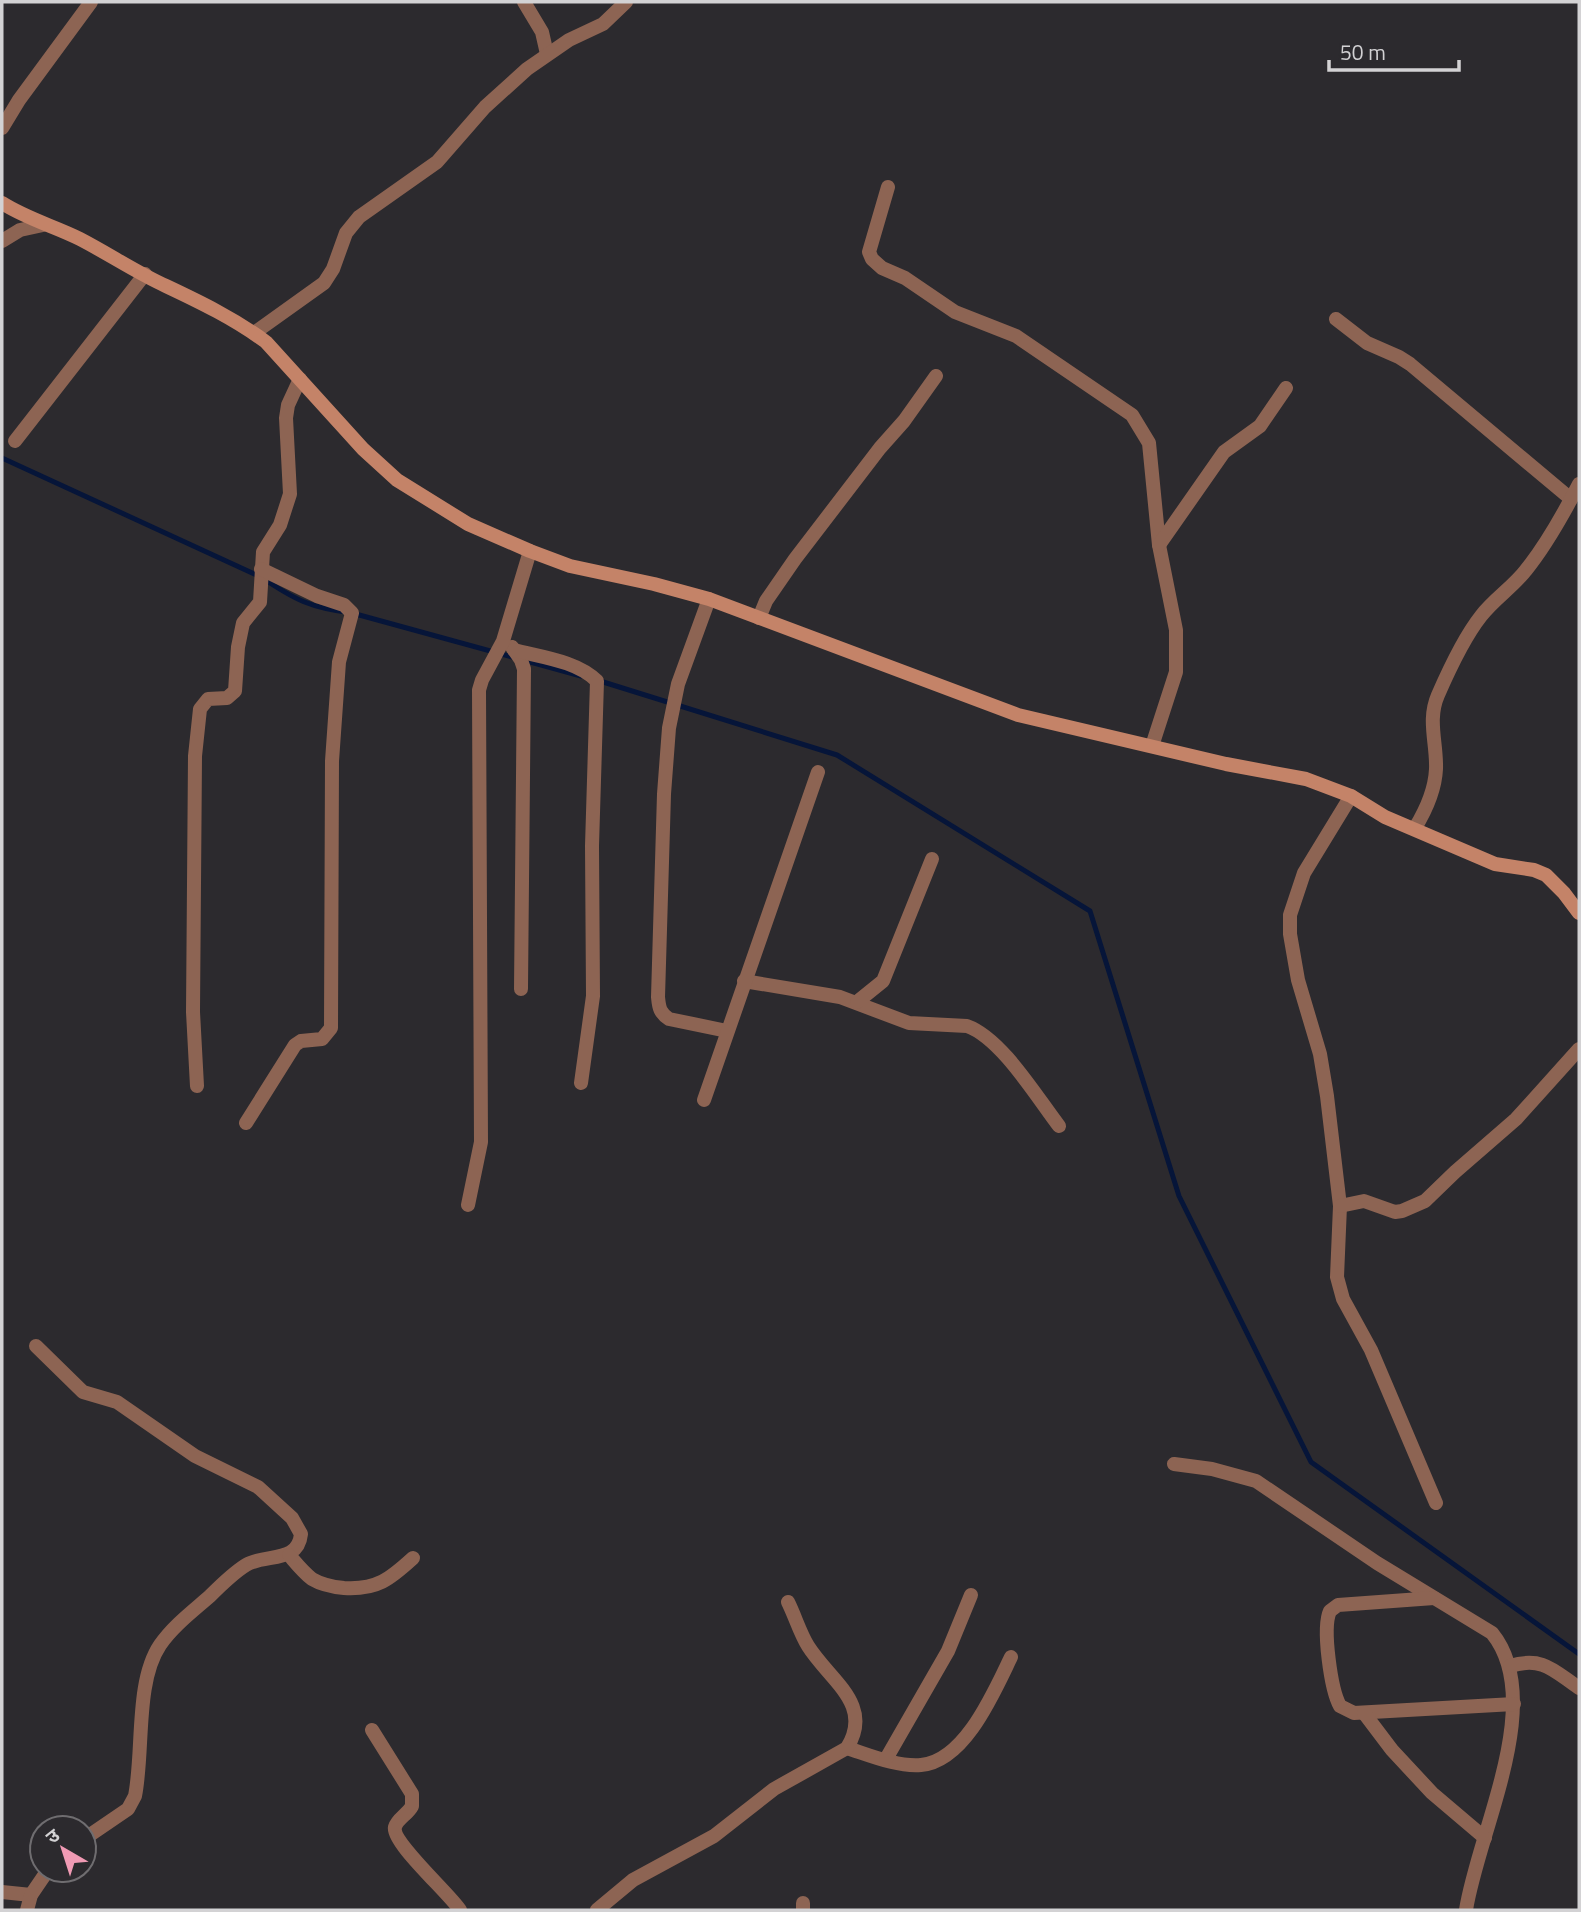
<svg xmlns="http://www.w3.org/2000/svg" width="1581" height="1912" font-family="'Titillium Web','Noto Sans Devanagari',sans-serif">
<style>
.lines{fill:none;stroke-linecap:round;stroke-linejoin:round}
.stream{stroke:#061539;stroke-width:5}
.street{stroke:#8d6453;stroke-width:14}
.secondary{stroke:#c48368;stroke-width:14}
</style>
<rect width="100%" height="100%" fill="#2c2a2e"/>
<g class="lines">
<g class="stream">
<path d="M 2,458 L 261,577 C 295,600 311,608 352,613 L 581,676"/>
<path d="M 600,681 L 837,755 L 1090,911 L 1179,1196 L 1311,1462 L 1579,1654"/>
</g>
<g class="street">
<path d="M 524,2 L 542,32 L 547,54"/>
<path d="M 2,128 L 19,100 L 91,2"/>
<path d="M 888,187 L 869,252 L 872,259 L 882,268 L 905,278 L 955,312 L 1016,336 L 1132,415 L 1149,443 L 1159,545 L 1176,630 L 1176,672 L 1152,746"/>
<path d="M 2,241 L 20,230 L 43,225"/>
<path d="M 1336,319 L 1367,343 L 1399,357 L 1410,364 L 1571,499"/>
<path d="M 254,333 L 324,283 L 333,269 L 346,233 L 359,217 L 437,162 L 485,107 L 527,69 L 569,40 L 603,24 L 626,2"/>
<path d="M 15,441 L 145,274"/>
<path d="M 1159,545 L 1224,452 L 1260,426 L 1286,388"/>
<path d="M 709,599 L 678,684 L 669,728 L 664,794 L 658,997 C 659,1008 660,1013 669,1019 L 727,1031"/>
<path d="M 759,618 L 766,601 L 795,559 L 880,448 L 904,421 L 936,376"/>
<path d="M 512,647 L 521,660 L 524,669 L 521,989"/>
<path d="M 514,650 C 541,657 577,661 597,681 L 592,846 L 593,996 L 581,1083"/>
<path d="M 1351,796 L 1304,873 L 1290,915 L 1290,934 L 1298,980 L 1320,1054 L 1327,1096 L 1340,1206 L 1337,1277 L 1343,1299 L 1371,1350 L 1436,1503"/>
<path d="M 1415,828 C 1426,810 1435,791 1436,769 C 1437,743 1427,720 1438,695 C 1448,672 1466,635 1481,616 C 1494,599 1513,587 1526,570 C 1547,544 1564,513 1579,484"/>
<path d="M 744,981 L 840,997 L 909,1023 L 967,1026 C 1001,1038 1036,1096 1059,1126"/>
<path d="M 857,1002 L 883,981 L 932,859"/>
<path d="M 197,1086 L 193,1012 L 195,756 L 200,709 L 208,699 L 227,698 L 235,691 L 238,647 L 243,623 L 260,602 L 263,552 L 280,525 L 290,494 L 286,418 L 288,405 L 300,379"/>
<path d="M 704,1100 L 818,772"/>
<path d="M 246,1123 L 295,1045 L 301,1041 L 322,1039 L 331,1028 L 332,761 L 339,662 L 352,613 L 344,605 L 317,596 L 261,569"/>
<path d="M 468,1205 L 481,1142 L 479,690 L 482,680 L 503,641 L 530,551"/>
<path d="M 1340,1206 L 1364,1201 L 1395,1212 L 1402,1211 L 1425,1201 L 1455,1172 L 1516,1119 L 1579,1049"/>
<path d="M 36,1346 L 83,1392 L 117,1402 L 195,1456 L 258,1487 L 292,1518 L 301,1534 C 298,1564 266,1553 246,1565 C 233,1573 221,1585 210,1596 C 193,1611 173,1626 160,1645 C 135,1682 144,1751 135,1796 L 128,1809 L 84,1839"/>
<path d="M 1174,1464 L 1212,1469 L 1256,1481 L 1377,1563 L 1492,1633 C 1547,1701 1478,1832 1466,1910"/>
<path d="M 289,1555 C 296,1563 303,1572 312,1579 C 322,1585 333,1587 344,1588 C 377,1590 390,1579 413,1558"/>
<path d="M 1434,1598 L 1338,1605 L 1330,1611 C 1322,1628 1331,1690 1340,1706 L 1354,1713 L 1514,1704"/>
<path d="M 1510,1666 C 1543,1656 1554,1671 1579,1688"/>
<path d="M 1364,1713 L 1392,1750 L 1432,1793 L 1485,1838"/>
<path d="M 372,1730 L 412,1794 L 412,1806 C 408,1814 397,1819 395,1827 C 391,1842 449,1893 460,1910"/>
<path d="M 847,1748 C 869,1755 897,1767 921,1765 C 965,1761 994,1692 1011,1657"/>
<path d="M 886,1759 L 948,1651 L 971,1595"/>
<path d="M 2,1892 L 31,1895"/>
<path d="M 803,1903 L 803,1910"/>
<path d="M 27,1910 L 31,1895 L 48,1870"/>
<path d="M 597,1910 L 633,1880 L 714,1836 L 774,1789 L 847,1748 C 874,1704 830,1681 808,1646 C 800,1633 795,1616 788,1602"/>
</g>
<path class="secondary" d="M 2,203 C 27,219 54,226 80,239 C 109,254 137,273 166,286 C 200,302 235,319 266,342 L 363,449 L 397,480 L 468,524 L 530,551 L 570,566 L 654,584 L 709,599 L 1018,715 L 1226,764 L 1306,779 L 1351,796 L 1385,817 L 1495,864 L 1534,870 L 1546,875 L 1564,893 L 1579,913"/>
</g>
<rect width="1581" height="1912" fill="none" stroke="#d3d2d4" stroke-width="7"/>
<g transform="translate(63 1849) rotate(321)"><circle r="33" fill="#2c2a2e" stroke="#6f6d70" stroke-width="2"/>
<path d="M0-5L12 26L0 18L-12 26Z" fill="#f09ab4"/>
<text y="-10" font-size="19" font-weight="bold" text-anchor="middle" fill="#d3d2d4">उ</text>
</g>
<path d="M1329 60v10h130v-10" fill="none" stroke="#d3d2d4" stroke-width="3.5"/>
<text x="1340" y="60" font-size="21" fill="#d3d2d4" stroke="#2c2a2e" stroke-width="5" paint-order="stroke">50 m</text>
</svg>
